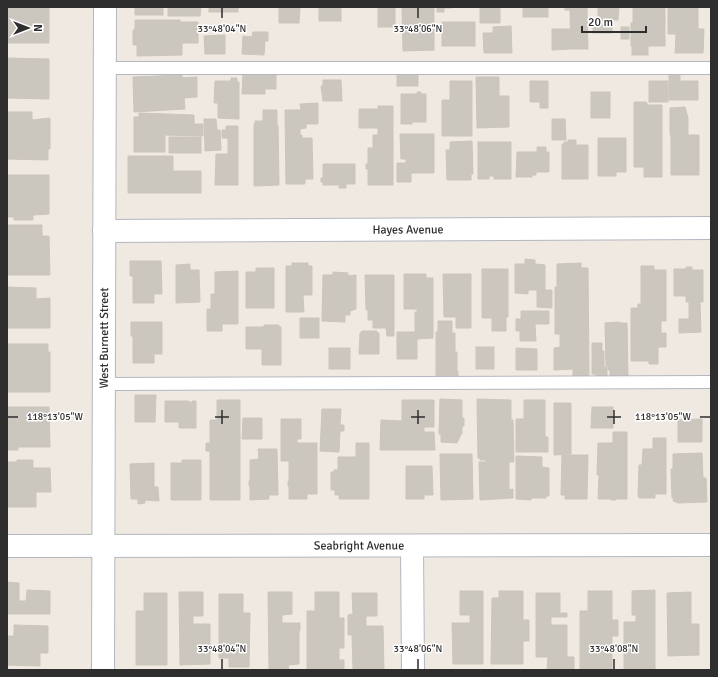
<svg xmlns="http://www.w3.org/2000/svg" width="718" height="677" font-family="Signika,sans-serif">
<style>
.building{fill:#cbc7bf;stroke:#cbc5ba}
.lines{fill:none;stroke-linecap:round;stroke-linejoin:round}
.lane-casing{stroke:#b4b7c1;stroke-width:14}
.street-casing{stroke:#b4b7c1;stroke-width:24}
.lane{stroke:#fff;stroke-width:12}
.street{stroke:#fff;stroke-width:22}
.ticks{fill:none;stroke:#2e2e2e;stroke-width:1.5}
.labels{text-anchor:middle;stroke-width:3;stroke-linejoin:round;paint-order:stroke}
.street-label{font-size:12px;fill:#2e2e2e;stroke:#fff}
.ticks-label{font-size:10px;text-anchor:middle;fill:#2e2e2e;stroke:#fff;stroke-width:3;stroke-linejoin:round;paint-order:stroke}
</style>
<rect width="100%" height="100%" fill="#efe9e1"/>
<g class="building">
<rect x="7" y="7" width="42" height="36"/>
<rect x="135" y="7" width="28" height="8"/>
<path d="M 168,7 L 201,7 L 200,16 L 168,16 Z"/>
<rect x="209" y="7" width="29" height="5"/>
<path d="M 279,7 L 300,7 L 299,23 L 279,23 Z"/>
<rect x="319" y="7" width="22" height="14"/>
<rect x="378" y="7" width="17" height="20"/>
<path d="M 402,7 L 434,7 L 434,50 L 403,51 Z"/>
<path d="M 437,7 L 452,7 L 452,8 L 444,8 L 444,12 L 437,12 Z"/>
<path d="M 475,7 L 500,7 L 500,23 L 480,23 L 480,7 Z"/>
<rect x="523" y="7" width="25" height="10"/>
<rect x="565" y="7" width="22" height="3"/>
<path d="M 598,7 L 619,7 L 618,20 L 598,20 Z"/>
<rect x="633" y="7" width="32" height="16"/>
<path d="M 668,7 L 698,7 L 698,29 L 704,29 L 703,53 L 675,53 L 676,34 L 668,34 Z"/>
<path d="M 570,10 L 587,10 L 588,49 L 571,49 Z"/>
<path d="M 135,20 L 180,20 L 180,22 L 198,22 L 198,43 L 182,43 L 182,55 L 137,56 L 137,45 L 133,45 L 133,30 L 135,30 Z"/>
<rect x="442" y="22" width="33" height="24"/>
<rect x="631" y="23" width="34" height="23"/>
<rect x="593" y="25" width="19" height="8"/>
<path d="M 511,26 L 512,53 L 484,53 L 483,33 L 493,33 L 493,27 Z"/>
<rect x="621" y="27" width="8" height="12"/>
<path d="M 552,29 L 570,29 L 571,49 L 552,50 Z"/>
<path d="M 253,32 L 268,32 L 268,41 L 265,41 L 264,55 L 242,54 L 243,36 L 252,37 Z"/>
<path d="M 225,35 L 225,54 L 205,54 L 204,36 Z"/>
<rect x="632" y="46" width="16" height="9"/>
<path d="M 7,58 L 49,59 L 49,99 L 7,98 Z"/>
<path d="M 243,73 L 276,74 L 276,89 L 265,89 L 265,94 L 242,94 Z"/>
<rect x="397" y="73" width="21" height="13"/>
<path d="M 669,73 L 680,73 L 680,81 L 698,81 L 698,100 L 669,100 Z"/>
<path d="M 182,75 L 182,78 L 197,77 L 197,97 L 184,98 L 185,109 L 134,112 L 133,77 Z"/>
<path d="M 476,77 L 499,77 L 499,96 L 509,96 L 509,127 L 477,128 Z"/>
<path d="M 231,78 L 237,78 L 237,82 L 239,82 L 239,119 L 218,118 L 218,103 L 214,103 L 215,81 L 231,81 Z"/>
<path d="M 323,80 L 341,80 L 342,101 L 323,101 L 321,86 L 323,86 Z"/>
<path d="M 450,81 L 472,81 L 472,136 L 442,136 L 442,100 L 450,100 Z"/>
<path d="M 530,81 L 548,81 L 548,108 L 540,108 L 540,102 L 530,102 Z"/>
<rect x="649" y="81" width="19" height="21"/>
<path d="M 417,92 L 421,92 L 421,94 L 426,94 L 426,122 L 412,122 L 412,124 L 401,124 L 401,94 L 417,94 Z"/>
<rect x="591" y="92" width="19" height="26"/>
<path d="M 634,102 L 646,102 L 648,105 L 662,105 L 662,177 L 644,177 L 644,167 L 634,167 Z"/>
<path d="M 318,103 L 318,124 L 306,124 L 306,128 L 300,129 L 300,135 L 302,135 L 302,138 L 312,138 L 313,179 L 305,179 L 305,184 L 286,184 L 285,110 L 301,110 L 300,104 Z"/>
<path d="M 378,106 L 393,106 L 393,185 L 368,185 L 368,169 L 366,169 L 366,164 L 368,164 L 368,148 L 373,148 L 373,135 L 378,135 L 378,128 L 359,128 L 359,109 L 378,109 Z"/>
<path d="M 685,107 L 688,118 L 688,135 L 699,135 L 699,175 L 671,175 L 671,137 L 670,133 L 670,108 Z"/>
<path d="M 263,110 L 277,110 L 277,125 L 278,125 L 279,185 L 254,186 L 254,124 L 255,124 L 255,121 L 263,121 Z"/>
<path d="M 7,112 L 32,112 L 32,120 L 50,118 L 50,149 L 48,149 L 48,160 L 7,159 Z"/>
<path d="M 139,113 L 194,115 L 194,124 L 203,124 L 203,136 L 165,135 L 165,152 L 134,152 L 134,117 L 139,117 Z"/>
<path d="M 204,119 L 216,119 L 217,130 L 220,130 L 221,150 L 205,151 Z"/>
<path d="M 552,119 L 565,119 L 566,140 L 552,140 Z"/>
<path d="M 226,126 L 238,126 L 238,185 L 215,185 L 216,154 L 228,154 L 228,138 L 222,138 L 222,130 L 226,130 Z"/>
<path d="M 400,134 L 434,134 L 434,173 L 411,173 L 411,182 L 397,182 L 397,163 L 406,163 L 406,159 L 401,159 Z"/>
<rect x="169" y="137" width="32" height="16"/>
<path d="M 598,138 L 626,138 L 626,172 L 616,172 L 616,176 L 598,176 Z"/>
<path d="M 568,140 L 576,140 L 576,145 L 588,145 L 588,179 L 562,179 L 562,144 L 564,144 L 564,142 L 568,142 Z"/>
<path d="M 472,141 L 473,174 L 471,174 L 471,180 L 447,180 L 446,150 L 450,150 L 450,142 Z"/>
<path d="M 478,142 L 511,142 L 511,179 L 494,179 L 494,176 L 489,176 L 489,179 L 478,179 Z"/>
<path d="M 537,147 L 546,147 L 546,152 L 549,152 L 549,172 L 536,172 L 536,175 L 532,175 L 532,177 L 516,177 L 517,152 L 537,152 Z"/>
<path d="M 128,156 L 173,156 L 173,171 L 201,171 L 201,193 L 128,193 Z"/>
<path d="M 323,164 L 355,164 L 355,184 L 346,184 L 346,188 L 339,188 L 339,185 L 323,185 L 323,182 L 321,182 L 321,178 L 323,178 Z"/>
<path d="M 7,175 L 49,175 L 49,214 L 33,215 L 33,220 L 14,220 L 14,217 L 7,217 Z"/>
<path d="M 7,225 L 42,225 L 42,236 L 49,236 L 50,275 L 7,275 Z"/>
<path d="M 525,259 L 535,260 L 535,264 L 545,265 L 545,290 L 552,290 L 552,308 L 537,307 L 537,290 L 528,290 L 528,294 L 515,293 L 515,264 L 525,264 Z"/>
<path d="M 130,261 L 161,261 L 162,294 L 154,294 L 154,303 L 133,303 L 133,276 L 130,276 Z"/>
<path d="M 292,263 L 308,263 L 308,266 L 312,266 L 312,295 L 303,295 L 304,312 L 286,312 L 286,266 L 292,266 Z"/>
<path d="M 581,263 L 581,268 L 588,268 L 589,375 L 573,377 L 573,369 L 554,370 L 554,348 L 560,347 L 560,334 L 555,334 L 555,287 L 557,287 L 557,264 Z"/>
<path d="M 190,264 L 190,270 L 199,270 L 200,302 L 176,303 L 176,265 Z"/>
<path d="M 641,266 L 654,266 L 654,270 L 666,270 L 666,321 L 661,321 L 661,333 L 666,333 L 666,347 L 658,347 L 658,364 L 649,364 L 649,361 L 631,361 L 631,308 L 638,308 L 638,304 L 641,304 Z"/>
<path d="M 686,267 L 692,267 L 692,270 L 703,270 L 703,302 L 700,302 L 701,332 L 679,333 L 679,319 L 689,319 L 689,302 L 686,302 L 686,296 L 674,296 L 674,269 L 686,269 Z"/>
<path d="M 256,268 L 274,268 L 274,308 L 246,308 L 246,272 L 256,272 Z"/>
<path d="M 482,269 L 508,269 L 508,317 L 506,317 L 506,331 L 492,331 L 492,318 L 482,318 Z"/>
<path d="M 238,271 L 238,324 L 222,324 L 222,331 L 207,331 L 207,309 L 211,309 L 211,294 L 215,294 L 215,272 Z"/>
<path d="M 333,272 L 348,273 L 348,276 L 356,275 L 356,309 L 350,311 L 350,315 L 345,315 L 345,322 L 322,321 L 323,275 L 333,275 Z"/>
<path d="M 404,274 L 426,274 L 426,278 L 433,278 L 433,338 L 417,339 L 417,359 L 397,359 L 397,332 L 415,332 L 415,312 L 417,312 L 417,309 L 404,309 Z"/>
<path d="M 443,274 L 471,274 L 471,328 L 456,328 L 456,317 L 444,317 Z"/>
<path d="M 365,275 L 394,275 L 394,336 L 387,336 L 386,328 L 373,328 L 373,320 L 368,320 L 368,310 L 366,310 Z"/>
<path d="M 7,287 L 36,288 L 36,299 L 50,298 L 50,328 L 7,328 Z"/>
<path d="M 521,311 L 549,311 L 549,324 L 535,324 L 536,341 L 520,341 L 520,331 L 516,331 L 516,319 L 521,319 Z"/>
<rect x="300" y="318" width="19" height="20"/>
<path d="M 438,321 L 452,321 L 452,333 L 455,333 L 455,352 L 457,352 L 457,371 L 458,371 L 458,377 L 436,378 L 436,332 L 438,332 Z"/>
<path d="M 131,322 L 162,322 L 162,354 L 154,354 L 154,363 L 133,363 L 133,336 L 131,336 Z"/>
<path d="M 619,322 L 619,323 L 627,323 L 628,376 L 610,376 L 610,370 L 608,370 L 608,366 L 606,366 L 605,323 Z"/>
<path d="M 264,325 L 279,325 L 279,327 L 281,327 L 281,365 L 262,365 L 262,349 L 246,349 L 246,327 L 264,327 Z"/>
<path d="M 362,331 L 377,331 L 377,333 L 379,333 L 379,354 L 359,354 L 360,333 L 361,333 Z"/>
<path d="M 592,343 L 602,343 L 602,351 L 604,351 L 604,367 L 607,367 L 607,377 L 596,377 L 596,374 L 592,374 Z"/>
<path d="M 7,344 L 48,344 L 48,352 L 50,352 L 50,392 L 7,392 Z"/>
<rect x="476" y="347" width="18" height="22"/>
<rect x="329" y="348" width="21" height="21"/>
<path d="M 516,348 L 537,349 L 537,370 L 516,370 Z"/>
<path d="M 135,395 L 156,395 L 155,422 L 135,422 Z"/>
<path d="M 440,399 L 462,400 L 462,418 L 464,418 L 464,426 L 462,426 L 462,434 L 461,434 L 457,443 L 441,442 L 441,434 L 439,434 Z"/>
<path d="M 477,399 L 511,400 L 511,420 L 513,420 L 514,462 L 509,462 L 509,490 L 513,489 L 513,498 L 480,500 L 479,462 L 486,462 L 486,460 L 480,460 L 480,458 L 478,458 Z"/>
<path d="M 217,400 L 240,400 L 240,500 L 210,500 L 210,451 L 206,451 L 206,443 L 210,443 L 210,420 L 217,420 Z"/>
<path d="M 402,400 L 434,400 L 434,427 L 424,427 L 424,432 L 434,432 L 435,450 L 380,450 L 381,420 L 402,421 Z"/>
<path d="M 524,400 L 545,400 L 545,437 L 548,437 L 548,452 L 516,452 L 516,419 L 524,419 Z"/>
<path d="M 165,401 L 188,401 L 192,403 L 192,401 L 196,401 L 196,428 L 179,428 L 179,422 L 165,422 Z"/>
<path d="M 554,403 L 571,403 L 571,454 L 554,455 Z"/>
<path d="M 7,407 L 49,407 L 50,447 L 18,447 L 18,450 L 7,450 Z"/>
<path d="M 592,407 L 613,407 L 613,428 L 591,428 Z"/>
<path d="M 322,409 L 341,409 L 340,425 L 344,425 L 344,431 L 340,431 L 339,452 L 320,451 Z"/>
<path d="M 243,418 L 262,418 L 262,439 L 242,439 Z"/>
<path d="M 281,419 L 301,419 L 301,439 L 297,439 L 297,443 L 317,443 L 317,494 L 307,494 L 307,499 L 289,499 L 289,486 L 288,486 L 288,481 L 289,481 L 289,461 L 281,461 Z"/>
<path d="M 702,419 L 702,442 L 678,442 L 678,420 Z"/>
<path d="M 613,432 L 627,432 L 627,499 L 616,499 L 616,500 L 611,500 L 611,499 L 598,499 L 599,475 L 597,475 L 598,443 L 613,443 Z"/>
<path d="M 653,438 L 666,438 L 666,494 L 655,494 L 655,498 L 639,498 L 638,495 L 639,465 L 642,465 L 643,449 L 653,449 Z"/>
<path d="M 356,443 L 369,443 L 369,499 L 339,499 L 339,495 L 335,495 L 335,490 L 331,490 L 331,472 L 334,472 L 334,470 L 338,470 L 338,457 L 356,457 Z"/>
<path d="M 258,449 L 277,449 L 278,495 L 269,495 L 269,499 L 250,500 L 250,486 L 249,486 L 249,481 L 250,481 L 250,460 L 259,459 Z"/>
<path d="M 702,453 L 703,478 L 706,478 L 707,502 L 678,503 L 673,501 L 674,498 L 672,498 L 671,469 L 673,469 L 673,454 Z"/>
<path d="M 440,454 L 472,454 L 473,499 L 441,500 Z"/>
<path d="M 562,455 L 588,455 L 587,499 L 565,499 L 565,495 L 561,495 Z"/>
<path d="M 516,456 L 542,457 L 542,467 L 549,468 L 549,496 L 546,496 L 546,498 L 531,498 L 531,500 L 516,499 Z"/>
<path d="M 17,460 L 33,460 L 33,468 L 50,468 L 51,492 L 36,492 L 36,507 L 7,507 L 7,462 L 17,462 Z"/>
<path d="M 182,460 L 201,460 L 201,500 L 171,500 L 171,463 L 182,463 Z"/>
<path d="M 154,463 L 154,487 L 158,487 L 159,501 L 145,500 L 145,503 L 138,504 L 138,499 L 131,499 L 130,464 Z"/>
<path d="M 406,466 L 432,466 L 433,495 L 424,495 L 424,499 L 406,499 Z"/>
<path d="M 7,582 L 19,583 L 19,601 L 26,601 L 27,590 L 50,591 L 50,614 L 7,614 Z"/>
<path d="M 655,590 L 655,670 L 624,670 L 624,622 L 636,622 L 636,615 L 632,615 L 632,591 Z"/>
<path d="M 460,591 L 483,591 L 483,664 L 453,664 L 452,623 L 470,623 L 470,615 L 460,615 Z"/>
<path d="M 499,591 L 523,591 L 523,620 L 529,620 L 529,641 L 523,641 L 523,664 L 491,664 L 492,598 L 499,598 Z"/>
<path d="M 588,591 L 612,591 L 612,620 L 618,620 L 618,636 L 612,636 L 612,670 L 580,670 L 580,611 L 588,611 Z"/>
<path d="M 179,592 L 203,592 L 203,616 L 193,616 L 193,624 L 210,624 L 210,664 L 180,665 Z"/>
<path d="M 268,592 L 292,592 L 292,614 L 282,615 L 282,623 L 300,623 L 300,631 L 299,631 L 299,664 L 288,665 L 289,670 L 269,670 Z"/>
<path d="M 315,592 L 339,592 L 339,618 L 344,618 L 344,648 L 339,648 L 339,660 L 344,660 L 344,670 L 307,670 L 307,611 L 315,611 Z"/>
<path d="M 691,592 L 691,624 L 699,624 L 699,655 L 668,656 L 667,593 Z"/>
<path d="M 144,593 L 167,593 L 167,665 L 136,665 L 136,611 L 144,611 Z"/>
<path d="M 352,593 L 377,593 L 377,616 L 366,616 L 366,626 L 383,626 L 384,670 L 353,670 L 352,635 L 348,635 L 348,615 L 353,614 Z"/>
<path d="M 536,593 L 560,593 L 560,613 L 567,613 L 567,617 L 551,617 L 551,625 L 567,625 L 567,657 L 574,657 L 574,670 L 547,670 L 548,657 L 536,657 Z"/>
<path d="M 219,594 L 243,594 L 243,613 L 250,613 L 249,667 L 229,667 L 229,658 L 219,658 Z"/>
<path d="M 14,625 L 48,626 L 48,653 L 40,653 L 40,666 L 7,665 L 7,636 L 14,636 Z"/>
</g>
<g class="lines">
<g class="lane-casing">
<g id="lane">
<path d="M 105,68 L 711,68"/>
<path d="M 104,384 L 711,382"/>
</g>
</g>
<g class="street-casing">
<g id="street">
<path id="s1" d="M 104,231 L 711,228"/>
<path id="s2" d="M 7,546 L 711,545"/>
<path d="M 412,546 L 413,670"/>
<path id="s3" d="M 103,670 L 105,7"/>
</g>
</g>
<use href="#lane" class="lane"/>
<use href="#street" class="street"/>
</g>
<path class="ticks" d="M 222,8 L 222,18M 418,8 L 418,18M 222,410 L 222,424M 418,410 L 418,424M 614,410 L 614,424M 8,417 L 18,417M 215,417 L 229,417M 411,417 L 425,417M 607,417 L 621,417M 700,417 L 710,417M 222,659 L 222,669M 418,659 L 418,669M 614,659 L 614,669"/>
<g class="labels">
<g class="street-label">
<text dy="4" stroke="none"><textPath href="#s1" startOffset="304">Hayes Avenue</textPath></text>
<text dy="4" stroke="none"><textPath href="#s3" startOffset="332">West Burnett Street</textPath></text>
<text dy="4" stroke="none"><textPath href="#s2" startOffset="352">Seabright Avenue</textPath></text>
</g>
</g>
<g class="ticks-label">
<text x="222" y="32">33°48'04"N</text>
<text x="418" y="32">33°48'06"N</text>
<text x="663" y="420">118°13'05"W</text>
<text x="55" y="420">118°13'05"W</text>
<text x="222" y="652">33°48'04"N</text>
<text x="418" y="652">33°48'06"N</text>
<text x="614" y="652">33°48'08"N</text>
</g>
<rect width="718" height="677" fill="none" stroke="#2e2e2e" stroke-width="16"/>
<g transform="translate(28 28) rotate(90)" stroke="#ffffff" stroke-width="3" paint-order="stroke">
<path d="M0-3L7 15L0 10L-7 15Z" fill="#2e2e2e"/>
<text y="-6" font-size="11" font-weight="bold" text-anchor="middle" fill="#2e2e2e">N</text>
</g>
<path d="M582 26v6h64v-6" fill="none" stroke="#2e2e2e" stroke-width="2"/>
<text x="588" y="26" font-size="12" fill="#2e2e2e" stroke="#ffffff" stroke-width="3" paint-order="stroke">20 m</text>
</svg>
